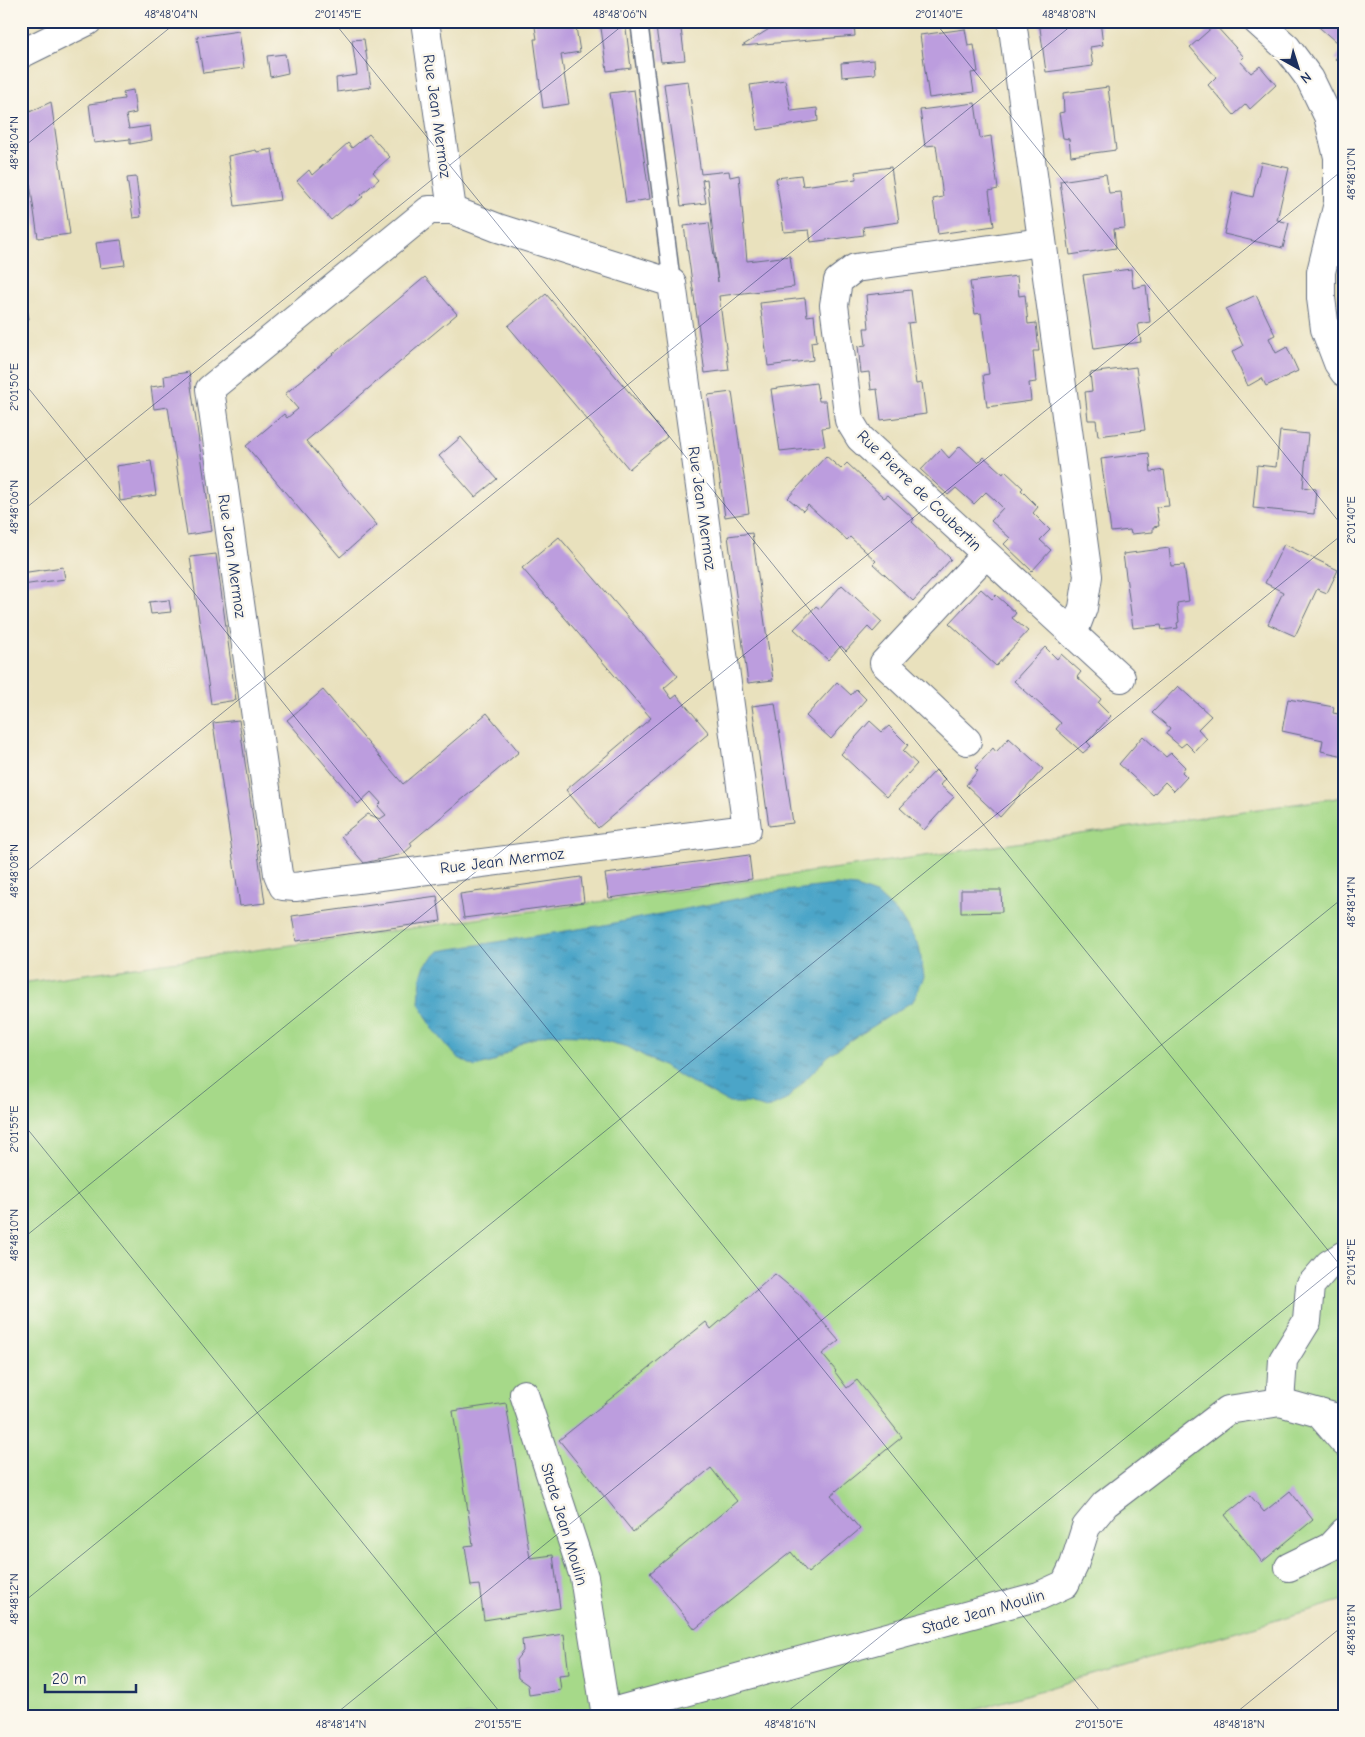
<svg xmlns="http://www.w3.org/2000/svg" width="1365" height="1737" font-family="'Comic Neue',sans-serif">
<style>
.park{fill:#a6d989;stroke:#608474}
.water{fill:url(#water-ripples);stroke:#336a93}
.building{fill:#bc9dde}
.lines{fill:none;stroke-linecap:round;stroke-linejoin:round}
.service-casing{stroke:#636d7f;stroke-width:19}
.minor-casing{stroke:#636d7f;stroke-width:30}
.tertiary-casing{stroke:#636d7f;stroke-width:30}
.service{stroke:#fff;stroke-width:16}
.minor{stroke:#fff;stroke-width:28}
.tertiary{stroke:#fff;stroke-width:28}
.ticks{fill:none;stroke:#1b2f5e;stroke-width:1;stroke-opacity:0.45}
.labels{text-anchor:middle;stroke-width:5;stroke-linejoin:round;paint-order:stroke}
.street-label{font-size:16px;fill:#1b2f5e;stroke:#fbf7ec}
.neatline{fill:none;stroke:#1b2f5e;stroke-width:2}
.ticks-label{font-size:12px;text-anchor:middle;fill:#1b2f5e}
</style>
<defs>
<pattern id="water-ripples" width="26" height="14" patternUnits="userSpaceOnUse" patternTransform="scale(1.25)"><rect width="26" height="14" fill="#4ba5c8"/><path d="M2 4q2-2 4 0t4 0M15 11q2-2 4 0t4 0" fill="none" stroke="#3e87a6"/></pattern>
</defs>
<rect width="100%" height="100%" fill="#fbf7ec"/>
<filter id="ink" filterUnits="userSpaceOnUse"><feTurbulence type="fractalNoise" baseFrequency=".02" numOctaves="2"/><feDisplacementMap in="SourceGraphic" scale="10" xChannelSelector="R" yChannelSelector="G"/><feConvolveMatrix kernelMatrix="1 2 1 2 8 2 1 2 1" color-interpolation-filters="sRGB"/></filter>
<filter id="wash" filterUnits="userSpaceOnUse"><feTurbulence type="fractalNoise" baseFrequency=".0096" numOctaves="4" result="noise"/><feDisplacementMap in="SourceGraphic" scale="20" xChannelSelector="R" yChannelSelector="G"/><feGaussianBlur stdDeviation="1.12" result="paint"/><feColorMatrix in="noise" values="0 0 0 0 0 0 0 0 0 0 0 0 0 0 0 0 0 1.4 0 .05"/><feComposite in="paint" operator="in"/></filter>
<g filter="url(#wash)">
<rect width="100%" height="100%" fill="#e9e1bd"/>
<path class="park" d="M 1344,797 L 1344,1600 L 955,1716 L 21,1716 L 21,983 Z"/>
<path class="water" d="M 835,885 L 856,887 L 878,895 L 900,916 L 919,946 L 924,977 L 913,1001 L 831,1053 L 786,1100 L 766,1109 L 749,1103 L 729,1103 L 628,1047 L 582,1035 L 548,1034 L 525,1041 L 493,1062 L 475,1067 L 457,1057 L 433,1029 L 419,1003 L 421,977 L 425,965 L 439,951 L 604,925 L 767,893 Z"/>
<g id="blocks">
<g class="building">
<path d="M 534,21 L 575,21 L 580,52 L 561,55 L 569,104 L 543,108 L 534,39 L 537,39 Z"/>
<path d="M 600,21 L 625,21 L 631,68 L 607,71 Z"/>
<path d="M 655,21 L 680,21 L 685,60 L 661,62 Z"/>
<path d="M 782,21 L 854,21 L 855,36 L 742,46 Z"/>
<path d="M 1039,21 L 1100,21 L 1103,45 L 1090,47 L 1093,66 L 1046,72 Z"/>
<path d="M 1312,21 L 1344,21 L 1344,67 L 1335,59 L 1344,49 Z"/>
<path d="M 1215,25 L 1244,57 L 1240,61 L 1251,73 L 1260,66 L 1276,85 L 1250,109 L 1246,104 L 1234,115 L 1208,85 L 1216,77 L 1190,47 Z"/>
<path d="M 965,29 L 968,46 L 974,45 L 978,72 L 971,73 L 974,92 L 929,98 L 920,35 Z"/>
<path d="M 239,31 L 244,68 L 203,73 L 197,37 Z"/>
<path d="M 364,39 L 371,87 L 337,92 L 336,78 L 357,75 L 352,40 Z"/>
<path d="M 285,54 L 288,73 L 270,77 L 267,56 Z"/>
<path d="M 874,60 L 875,74 L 842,77 L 841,63 Z"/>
<path d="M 785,80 L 791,111 L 817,108 L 818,121 L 757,130 L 750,85 Z"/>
<path d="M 688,81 L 701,174 L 729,171 L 730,177 L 739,175 L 747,261 L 790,256 L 794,287 L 719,296 L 729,370 L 705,373 L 684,226 L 709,223 L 718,282 L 707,179 L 702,180 L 706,203 L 681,206 L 664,84 Z"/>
<path d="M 1108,87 L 1116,150 L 1071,156 L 1069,139 L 1063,138 L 1059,113 L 1064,112 L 1063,93 Z"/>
<path d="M 133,90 L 136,113 L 126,115 L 129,129 L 150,126 L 152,140 L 130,144 L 130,139 L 94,143 L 89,104 L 124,99 L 123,92 Z"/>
<path d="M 634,90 L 650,199 L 626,203 L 610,93 Z"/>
<path d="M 51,102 L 70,234 L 38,238 L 26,156 L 21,156 L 21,116 Z"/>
<path d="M 975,103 L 980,138 L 991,136 L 992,145 L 998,189 L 989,191 L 994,226 L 938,234 L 933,199 L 943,197 L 936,145 L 925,146 L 920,110 Z"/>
<path d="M 369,134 L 390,157 L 373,172 L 379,179 L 361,195 L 363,197 L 351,206 L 350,204 L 331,220 L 297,181 L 309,170 L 312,175 L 348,143 L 352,148 Z"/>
<path d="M 272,149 L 280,200 L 235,206 L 228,156 L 256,150 L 257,152 Z"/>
<path d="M 1261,162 L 1289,168 L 1277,220 L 1289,223 L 1283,248 L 1224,234 L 1233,192 L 1253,197 Z"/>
<path d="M 891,167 L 899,222 L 863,227 L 864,235 L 811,242 L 809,230 L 784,232 L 776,178 L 801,175 L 803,186 L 856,179 L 855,172 Z"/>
<path d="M 1106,174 L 1109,193 L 1121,192 L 1125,228 L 1114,229 L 1116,248 L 1070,255 L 1060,181 Z"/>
<path d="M 136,177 L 141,217 L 133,218 L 127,178 Z"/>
<path d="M 121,240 L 125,265 L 100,268 L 96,243 Z"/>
<path d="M 1131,269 L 1133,288 L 1146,285 L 1150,322 L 1138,324 L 1141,342 L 1094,349 L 1083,275 Z"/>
<path d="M 1017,276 L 1019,296 L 1025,295 L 1028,324 L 1036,323 L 1039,351 L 1033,351 L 1036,382 L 1029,383 L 1031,401 L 987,407 L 983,375 L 989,374 L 985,344 L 981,313 L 975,314 L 970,282 Z"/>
<path d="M 425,277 L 457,314 L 306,441 L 377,525 L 340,557 L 246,446 L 284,414 L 287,418 L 298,409 L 285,394 Z"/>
<path d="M 21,278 L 29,319 L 21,320 Z"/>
<path d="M 911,290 L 915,322 L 908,323 L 912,354 L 916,384 L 922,383 L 926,414 L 881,420 L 877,389 L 871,390 L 869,372 L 861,373 L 858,346 L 866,345 L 864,328 L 869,328 L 866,295 Z"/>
<path d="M 546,294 L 667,437 L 629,469 L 508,326 Z"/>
<path d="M 1256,295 L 1275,335 L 1269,338 L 1276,353 L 1287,347 L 1298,371 L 1266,386 L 1262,378 L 1248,386 L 1232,352 L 1243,346 L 1226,309 Z"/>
<path d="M 805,298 L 807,316 L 814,315 L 817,341 L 811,342 L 813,360 L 768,366 L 760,303 Z"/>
<path d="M 1136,367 L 1145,430 L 1098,436 L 1096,420 L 1088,420 L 1085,392 L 1092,391 L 1090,373 Z"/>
<path d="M 189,372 L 212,531 L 187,535 L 168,407 L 154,409 L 151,387 L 165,385 L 164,376 Z"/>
<path d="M 816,383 L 819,401 L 826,401 L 829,427 L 822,428 L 825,446 L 780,451 L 771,389 Z"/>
<path d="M 732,392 L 749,513 L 725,517 L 708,395 Z"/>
<path d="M 1280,431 L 1308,434 L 1303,487 L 1316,489 L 1314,514 L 1253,508 L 1257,465 L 1276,467 Z"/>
<path d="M 461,437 L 497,479 L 475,497 L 439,456 Z"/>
<path d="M 960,446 L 978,463 L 984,457 L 1003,474 L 1005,471 L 1023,488 L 1021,490 L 1038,507 L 1033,513 L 1050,530 L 1040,540 L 1051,550 L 1032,571 L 1004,544 L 1010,538 L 991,521 L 1003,508 L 995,500 L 986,492 L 974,504 L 956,488 L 948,495 L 921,470 L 941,449 L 949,458 Z"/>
<path d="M 1149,453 L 1151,472 L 1164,470 L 1169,506 L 1156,507 L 1159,526 L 1153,527 L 1153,532 L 1131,534 L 1130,530 L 1111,532 L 1101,459 Z"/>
<path d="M 826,456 L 841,469 L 847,463 L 884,498 L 888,495 L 914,519 L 912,522 L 951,559 L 913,601 L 873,564 L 876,561 L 850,537 L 847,540 L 808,505 L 803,511 L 788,498 Z"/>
<path d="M 151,461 L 156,495 L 120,501 L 116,466 Z"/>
<path d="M 752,533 L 773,680 L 748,683 L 728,536 Z"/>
<path d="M 559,537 L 678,676 L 664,688 L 672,699 L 677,695 L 709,733 L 598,828 L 566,790 L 651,718 L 522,568 Z"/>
<path d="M 1284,544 L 1338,570 L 1327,593 L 1317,589 L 1295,636 L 1268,624 L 1283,592 L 1265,583 Z"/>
<path d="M 1169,548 L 1171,566 L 1184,565 L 1189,601 L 1177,603 L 1179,622 L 1177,623 L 1178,628 L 1162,630 L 1161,625 L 1133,628 L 1123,554 Z"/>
<path d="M 216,554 L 236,700 L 211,704 L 190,557 Z"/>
<path d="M 63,567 L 65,579 L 22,585 L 21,573 Z"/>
<path d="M 842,585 L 882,622 L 873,632 L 868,627 L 846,651 L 841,646 L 828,660 L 794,629 L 816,606 L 820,609 Z"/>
<path d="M 981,589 L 992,599 L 996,595 L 1016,613 L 1012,618 L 1028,631 L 996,666 L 949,623 Z"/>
<path d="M 169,600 L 171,612 L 151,614 L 149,602 Z"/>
<path d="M 1045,647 L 1057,659 L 1061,654 L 1081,672 L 1077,677 L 1101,699 L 1098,703 L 1111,716 L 1087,742 L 1091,746 L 1083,753 L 1056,729 L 1061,723 L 1014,681 Z"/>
<path d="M 837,682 L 851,695 L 856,689 L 866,699 L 831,739 L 806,716 Z"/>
<path d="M 1178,686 L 1211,716 L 1198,729 L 1207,739 L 1195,752 L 1186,743 L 1181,747 L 1166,734 L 1170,728 L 1152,713 Z"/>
<path d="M 323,690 L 403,784 L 487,713 L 519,752 L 410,843 L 412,846 L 403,854 L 364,863 L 341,836 L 368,814 L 380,819 L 386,815 L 378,806 L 381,803 L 371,792 L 358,804 L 287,720 Z"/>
<path d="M 1288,699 L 1334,707 L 1333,713 L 1344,715 L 1344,756 L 1321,751 L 1323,740 L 1282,731 Z"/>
<path d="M 775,703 L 793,823 L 769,826 L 752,706 Z"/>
<path d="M 239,720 L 265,903 L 240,906 L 213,723 Z"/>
<path d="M 870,721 L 882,732 L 889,726 L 908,745 L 903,751 L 917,764 L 887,797 L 841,754 Z"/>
<path d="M 1143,736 L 1166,757 L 1171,753 L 1185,767 L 1182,772 L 1187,777 L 1174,791 L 1165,782 L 1153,795 L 1119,764 Z"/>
<path d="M 1009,738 L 1043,769 L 1000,817 L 966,785 L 978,771 L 975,768 L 993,748 L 996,752 Z"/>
<path d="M 936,770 L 945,779 L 940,785 L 954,797 L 924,830 L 900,808 Z"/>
<path d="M 749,855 L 752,879 L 609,898 L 605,874 Z"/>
<path d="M 581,877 L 584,902 L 464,918 L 460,894 Z"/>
<path d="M 961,890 L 1001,890 L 1002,912 L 961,913 Z"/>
<path d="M 437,896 L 441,921 L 296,941 L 292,916 Z"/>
<path d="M 21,926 L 23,926 L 25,951 L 21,951 Z"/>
<path d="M 775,1274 L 799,1294 L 839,1341 L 822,1354 L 836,1371 L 835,1372 L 847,1388 L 857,1380 L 902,1437 L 831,1495 L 860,1529 L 808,1573 L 791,1552 L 695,1629 L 650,1573 L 737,1501 L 711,1468 L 633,1532 L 559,1440 L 706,1322 L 711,1329 Z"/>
<path d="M 506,1403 L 530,1558 L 553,1555 L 560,1608 L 484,1620 L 479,1585 L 471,1586 L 465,1546 L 473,1545 L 453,1411 Z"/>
<path d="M 1290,1491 L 1313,1520 L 1262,1562 L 1225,1515 L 1250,1495 L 1264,1512 Z"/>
<path d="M 564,1634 L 569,1674 L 559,1675 L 561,1690 L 529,1695 L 528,1685 L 518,1678 L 516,1660 L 523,1651 L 522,1640 Z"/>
</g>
</g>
</g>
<g filter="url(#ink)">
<use href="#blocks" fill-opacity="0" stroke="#636d7f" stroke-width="1"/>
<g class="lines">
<g class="service-casing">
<path id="service" d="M 639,21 L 672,283"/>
</g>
<g class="minor-casing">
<g id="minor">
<path d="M 425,21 L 452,210"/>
<path d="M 1012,21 L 1088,576 L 1083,608 L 1073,634"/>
<path d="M 1257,21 L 1287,48 L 1310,79 L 1328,116 L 1338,157 L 1338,203 L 1321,272 L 1321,298 L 1325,329 L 1338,363 L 1344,372"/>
<path d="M 429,210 L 452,210 L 498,228 L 672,283 L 747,829 L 295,887 L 283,886 L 278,874 L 210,389 Z"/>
<path d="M 1042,242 L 855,268 L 838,281 L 834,305 L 849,420 L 860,438 L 1121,678"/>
<path d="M 967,741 L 884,663 L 986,554"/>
<path d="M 524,1394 L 584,1577 L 606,1716"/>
<path d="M 1280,1402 L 1283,1360 L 1307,1321 L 1310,1286 L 1329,1264 L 1344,1255"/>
<path d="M 1319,1413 L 1344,1442"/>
<path d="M 1289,1567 L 1330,1547 L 1344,1532"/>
<path d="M 614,1716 L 623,1709 L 1039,1596 L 1065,1584 L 1074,1565 L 1086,1527 L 1105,1504 L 1228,1410 L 1280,1402 L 1344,1420"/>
</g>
</g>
<g class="tertiary-casing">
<path id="tertiary" d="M 21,54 L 88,21"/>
</g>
<use href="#service" class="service"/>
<use href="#minor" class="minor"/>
<use href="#tertiary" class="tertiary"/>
</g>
</g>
<path class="ticks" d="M 333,21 L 1344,1270M 934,21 L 1344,528M 21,149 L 178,21M 21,379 L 1104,1716M 21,512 L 628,21M 21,876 L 1077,21M 21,1121 L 503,1716M 21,1240 L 1344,169M 21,1604 L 1344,533M 333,1716 L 1344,897M 782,1716 L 1344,1261M 1232,1716 L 1344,1625"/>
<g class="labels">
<g class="street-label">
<text transform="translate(438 116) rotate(82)" y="6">Rue Jean Mermoz</text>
<text transform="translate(920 490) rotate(44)" y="6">Rue Pierre de Coubertin</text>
<text transform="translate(703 508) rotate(82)" y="6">Rue Jean Mermoz</text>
<text transform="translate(233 556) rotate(82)" y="6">Rue Jean Mermoz</text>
<text transform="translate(502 860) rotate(-7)" y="6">Rue Jean Mermoz</text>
<text transform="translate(565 1524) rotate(73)" y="6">Stade Jean Moulin</text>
<text transform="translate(983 1611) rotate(-16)" y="6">Stade Jean Moulin</text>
</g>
</g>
<rect width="1365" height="1737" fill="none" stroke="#fbf7ec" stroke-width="55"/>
<g transform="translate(1298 68) rotate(141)" stroke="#fbf7ec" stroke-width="4" paint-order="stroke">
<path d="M0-4L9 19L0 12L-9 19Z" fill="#1b2f5e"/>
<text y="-8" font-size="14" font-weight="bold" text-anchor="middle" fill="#1b2f5e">N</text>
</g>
<path d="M45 1684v8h91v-8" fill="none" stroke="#1b2f5e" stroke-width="2.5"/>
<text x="52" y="1684" font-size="15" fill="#1b2f5e" stroke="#fbf7ec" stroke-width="4" paint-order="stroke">20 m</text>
<rect x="28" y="28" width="1310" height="1682" class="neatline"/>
<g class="ticks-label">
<text x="171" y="18">48°48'04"N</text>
<text x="338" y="18">2°01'45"E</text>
<text x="620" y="18">48°48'06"N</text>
<text x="939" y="18">2°01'40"E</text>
<text x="1069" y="18">48°48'08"N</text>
<text transform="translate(14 143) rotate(-90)" y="4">48°48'04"N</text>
<text transform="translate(1351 174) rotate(-90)" y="4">48°48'10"N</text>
<text transform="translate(14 387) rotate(-90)" y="4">2°01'50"E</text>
<text transform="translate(14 507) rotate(-90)" y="4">48°48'06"N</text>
<text transform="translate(1351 520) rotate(-90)" y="4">2°01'40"E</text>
<text transform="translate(14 871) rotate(-90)" y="4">48°48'08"N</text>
<text transform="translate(1351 902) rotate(-90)" y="4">48°48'14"N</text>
<text transform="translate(14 1129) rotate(-90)" y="4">2°01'55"E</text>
<text transform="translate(14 1235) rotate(-90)" y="4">48°48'10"N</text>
<text transform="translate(1351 1262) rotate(-90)" y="4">2°01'45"E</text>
<text transform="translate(14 1599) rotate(-90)" y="4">48°48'12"N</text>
<text transform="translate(1351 1630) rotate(-90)" y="4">48°48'18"N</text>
<text x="341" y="1728">48°48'14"N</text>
<text x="498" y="1728">2°01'55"E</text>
<text x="790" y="1728">48°48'16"N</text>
<text x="1099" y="1728">2°01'50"E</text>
<text x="1239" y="1728">48°48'18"N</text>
</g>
</svg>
